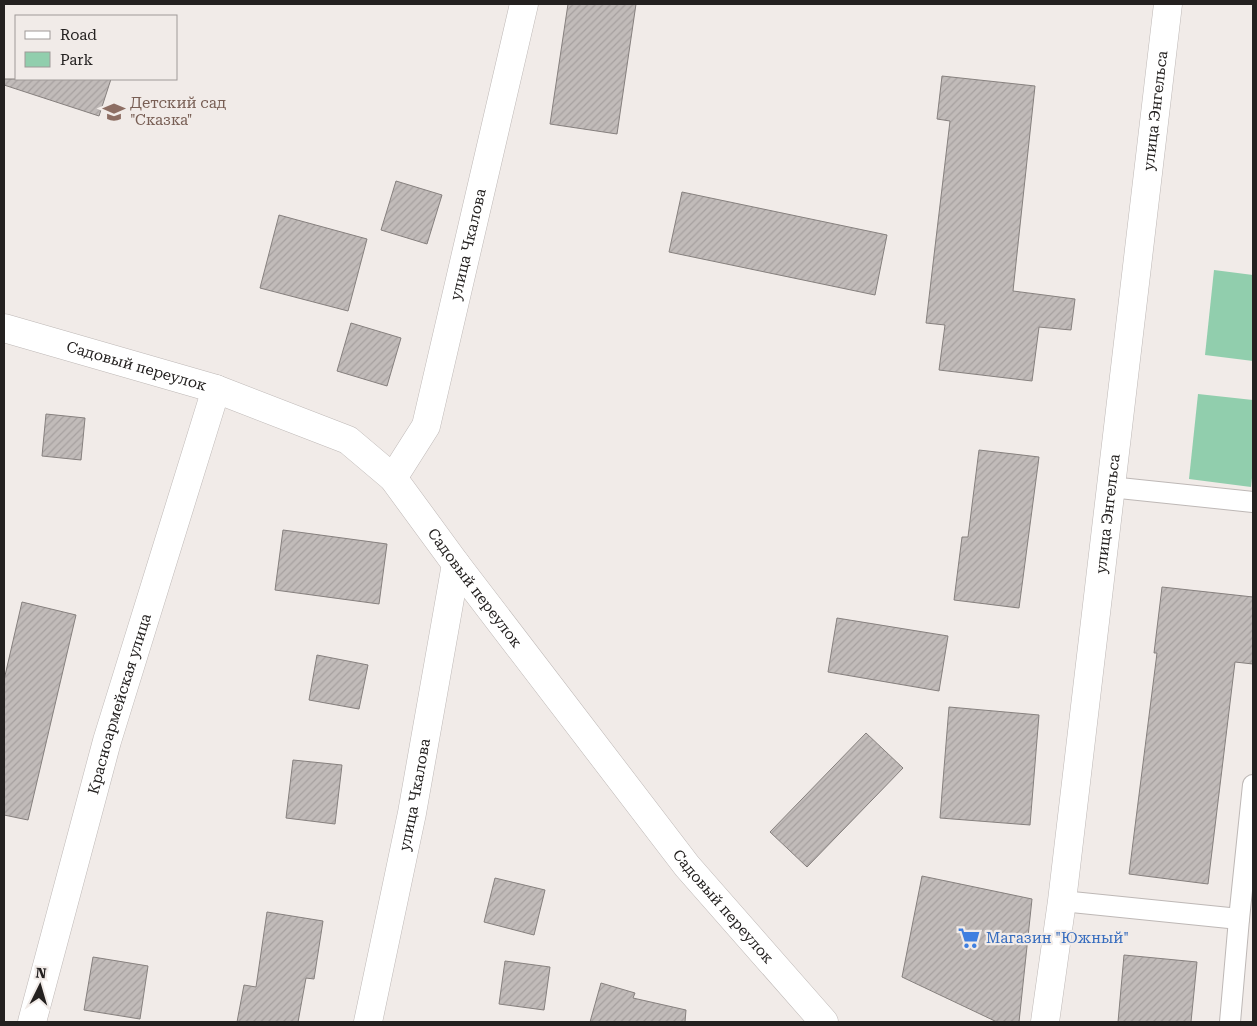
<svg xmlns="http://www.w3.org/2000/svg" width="1257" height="1026" font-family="'Roboto Serif',serif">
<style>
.green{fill:#91cead}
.building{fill:url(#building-hatch);stroke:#86807e}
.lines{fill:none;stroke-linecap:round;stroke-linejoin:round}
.lane-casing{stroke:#beb8b6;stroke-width:22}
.street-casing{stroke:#beb8b6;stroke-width:29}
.secondary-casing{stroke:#beb8b6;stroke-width:29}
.lane{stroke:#fff;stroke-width:20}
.street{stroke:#fff;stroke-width:28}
.secondary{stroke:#fff;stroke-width:28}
.labels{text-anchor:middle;stroke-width:4.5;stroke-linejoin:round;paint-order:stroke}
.education-label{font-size:15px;fill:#785e54;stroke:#f1ebe8;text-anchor:start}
.street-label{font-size:15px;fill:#242120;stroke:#f1ebe8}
.shop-label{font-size:15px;fill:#366cbe;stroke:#f1ebe8;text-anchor:start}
</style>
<defs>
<pattern id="building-hatch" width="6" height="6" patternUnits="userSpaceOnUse" patternTransform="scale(1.25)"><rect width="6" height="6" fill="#c1bbb9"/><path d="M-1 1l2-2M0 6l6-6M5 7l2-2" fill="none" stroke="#a6a09f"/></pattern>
</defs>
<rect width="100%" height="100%" fill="#f1ebe8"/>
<g class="green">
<path d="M 1214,270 L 1253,275 L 1253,361 L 1205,355 Z"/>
<path d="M 1198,394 L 1253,400 L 1253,469 L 1251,487 L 1189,479 Z"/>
</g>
<g class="building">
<path d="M 568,4 L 636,4 L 617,134 L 550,124 Z"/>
<path d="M 942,76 L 1035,86 L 1013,291 L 1075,299 L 1071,330 L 1039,327 L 1032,381 L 939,370 L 945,325 L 926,323 L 950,121 L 937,119 Z"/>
<path d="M 4,79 L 111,79 L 99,116 L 4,85 Z"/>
<path d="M 396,181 L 442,195 L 427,244 L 381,230 Z"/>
<path d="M 682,192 L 887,235 L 875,295 L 669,252 Z"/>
<path d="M 279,215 L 367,239 L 348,311 L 260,288 Z"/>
<path d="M 351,323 L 401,338 L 387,386 L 337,371 Z"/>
<path d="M 46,414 L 85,418 L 81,460 L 42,456 Z"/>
<path d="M 979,450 L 1039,457 L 1019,608 L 954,600 L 962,537 L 968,537 Z"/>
<path d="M 283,530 L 387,544 L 379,604 L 275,590 Z"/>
<path d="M 1162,587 L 1253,597 L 1253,664 L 1235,662 L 1208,884 L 1129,874 L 1157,653 L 1154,653 Z"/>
<path d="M 22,602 L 76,615 L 28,820 L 4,815 L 4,680 Z"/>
<path d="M 837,618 L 948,636 L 939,691 L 828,672 Z"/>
<path d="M 317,655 L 368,665 L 359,709 L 309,700 Z"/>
<path d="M 949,707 L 1039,715 L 1030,825 L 940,818 Z"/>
<path d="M 866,733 L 903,768 L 807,867 L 770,832 Z"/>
<path d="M 293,760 L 342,765 L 335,824 L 286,818 Z"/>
<path d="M 922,876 L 1032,899 L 1019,1022 L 997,1022 L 902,977 Z"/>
<path d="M 495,878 L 545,890 L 534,935 L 484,922 Z"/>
<path d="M 267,912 L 323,921 L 314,979 L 306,978 L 298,1022 L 237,1022 L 244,985 L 256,987 Z"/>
<path d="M 1124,955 L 1197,962 L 1191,1022 L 1118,1022 Z"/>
<path d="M 93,957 L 148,966 L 140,1019 L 84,1010 Z"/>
<path d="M 505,961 L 550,967 L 544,1010 L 499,1004 Z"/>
<path d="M 601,983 L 635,993 L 633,998 L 686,1010 L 685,1022 L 590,1022 Z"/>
</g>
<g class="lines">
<g class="lane-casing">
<g id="lane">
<path d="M 1110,487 L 1253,502"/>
<path d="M 1062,901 L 1239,919 L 1253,785"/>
<path d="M 1230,1022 L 1239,919"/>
</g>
</g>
<g class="street-casing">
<g id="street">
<path id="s1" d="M 393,478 L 426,426 L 524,4"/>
<path id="s2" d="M 32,1022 L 107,741 L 216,389"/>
<path id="s3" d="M 368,1022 L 412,813 L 456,564"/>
<path id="s4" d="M 1045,1022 L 1062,901 L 1168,4"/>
</g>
</g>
<g class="secondary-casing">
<g id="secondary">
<path id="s5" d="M 4,328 L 216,389 L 348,440 L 393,478 L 456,564 L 687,866 L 824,1022"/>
</g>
</g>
<use href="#lane" class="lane"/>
<use href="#street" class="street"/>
<use href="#secondary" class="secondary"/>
</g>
<defs>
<g id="school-bare" transform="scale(1.725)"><path d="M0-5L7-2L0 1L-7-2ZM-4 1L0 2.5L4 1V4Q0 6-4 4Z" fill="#8d6e63" stroke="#f1ebe8" stroke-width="2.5" paint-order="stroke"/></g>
<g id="supermarket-bare" transform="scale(1.725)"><path d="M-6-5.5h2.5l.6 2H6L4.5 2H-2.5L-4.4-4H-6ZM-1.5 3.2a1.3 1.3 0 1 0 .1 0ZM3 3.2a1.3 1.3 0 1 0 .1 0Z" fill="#3f7fe0" stroke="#f1ebe8" stroke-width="2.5" paint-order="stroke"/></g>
</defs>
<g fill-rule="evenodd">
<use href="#school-bare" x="114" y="112"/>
<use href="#supermarket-bare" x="969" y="938"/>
</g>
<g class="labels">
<g class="education-label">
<text x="130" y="108">Детский сад<tspan x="130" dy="17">"Сказка"</tspan></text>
</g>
<g class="street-label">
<text dy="5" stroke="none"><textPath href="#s4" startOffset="918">улица Энгельса</textPath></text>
<text dy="5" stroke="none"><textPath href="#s1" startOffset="248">улица Чкалова</textPath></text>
<text dy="5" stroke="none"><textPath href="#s5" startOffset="138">Садовый переулок</textPath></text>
<text dy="5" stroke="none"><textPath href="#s4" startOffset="512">улица Энгельса</textPath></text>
<text dy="5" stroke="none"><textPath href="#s5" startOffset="558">Садовый переулок</textPath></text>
<text dy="5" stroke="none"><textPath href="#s2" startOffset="330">Красноармейская улица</textPath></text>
<text dy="5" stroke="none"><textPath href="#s3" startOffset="232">улица Чкалова</textPath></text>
<text dy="5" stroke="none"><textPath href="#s5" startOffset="962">Садовый переулок</textPath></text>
</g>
<g class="shop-label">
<text x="986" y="943">Магазин "Южный"</text>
</g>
</g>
<rect width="1257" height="1026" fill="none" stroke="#242120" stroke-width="10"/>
<rect x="15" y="15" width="162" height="65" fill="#f1ebe8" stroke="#9f9a98"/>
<rect x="25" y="31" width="25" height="8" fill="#ffffff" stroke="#9f9a98"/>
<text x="60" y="40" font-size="15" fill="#242120">Road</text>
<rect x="25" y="52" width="25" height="15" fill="#91cead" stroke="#9f9a98"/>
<text x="60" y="65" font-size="15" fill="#242120">Park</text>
<g transform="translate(40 986) rotate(5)" stroke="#f1ebe8" stroke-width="4" paint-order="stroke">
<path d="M0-4L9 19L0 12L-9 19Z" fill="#242120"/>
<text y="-8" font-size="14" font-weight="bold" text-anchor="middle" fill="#242120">N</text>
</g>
</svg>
